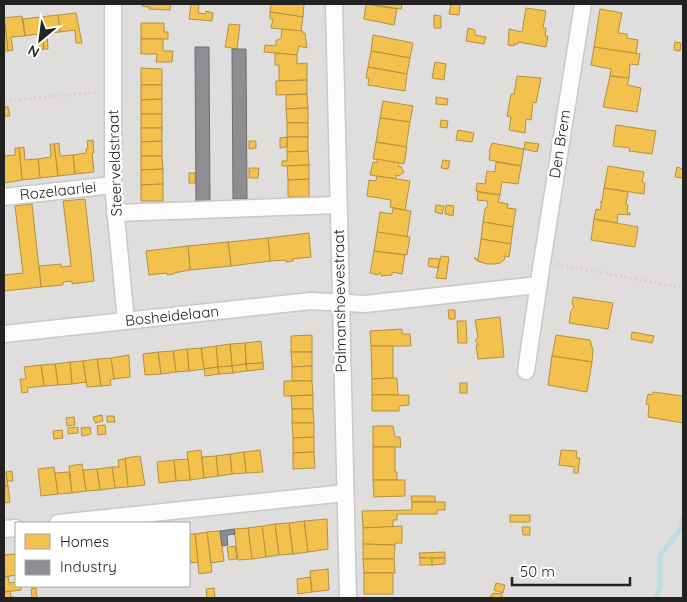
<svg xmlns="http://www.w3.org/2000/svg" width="687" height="602" font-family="Quicksand,sans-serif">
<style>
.residential{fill:#dfdedc;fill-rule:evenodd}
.homes{fill:#f2c14e;stroke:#b49141}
.industry{fill:#8d8d92;stroke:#6d6d70}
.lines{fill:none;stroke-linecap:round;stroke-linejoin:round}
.stream{stroke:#bfdbe3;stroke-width:5}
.minor-casing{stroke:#c9c8c7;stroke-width:19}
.path{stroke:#dccecd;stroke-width:3;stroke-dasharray:2.5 2.5;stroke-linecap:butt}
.minor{stroke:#fdfcfc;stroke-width:16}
.labels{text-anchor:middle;stroke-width:5;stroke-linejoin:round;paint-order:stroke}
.street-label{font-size:15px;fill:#222;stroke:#fff}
</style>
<rect width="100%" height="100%" fill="#f0eeeb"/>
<path class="residential" d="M 4,4 L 683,4 L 683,598 L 4,598 ZM 16,523 L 189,523 L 189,586 L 16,586 Z"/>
<g class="homes">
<path d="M 142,4 L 171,4 L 170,10 L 149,9 L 149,7 L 142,6 Z"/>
<path d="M 191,4 L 199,5 L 198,13 L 206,14 L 206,11 L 213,13 L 212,21 L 189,19 Z"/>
<path d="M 271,4 L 304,4 L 303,17 L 270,12 Z"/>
<path d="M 366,4 L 397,9 L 394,25 L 364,19 Z"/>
<path d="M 368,4 L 402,4 L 401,9 Z"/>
<path d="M 451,4 L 460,4 L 459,15 L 449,14 Z"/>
<path d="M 526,8 L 546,11 L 543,28 L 546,28 L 545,36 L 548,36 L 546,47 L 518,42 L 518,44 L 514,44 L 514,46 L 508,45 L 509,29 L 522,32 Z"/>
<path d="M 600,9 L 622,13 L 618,33 L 627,34 L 627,38 L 638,40 L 636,54 L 594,47 Z"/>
<path d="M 270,12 L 303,17 L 301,31 L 271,28 L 273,19 L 270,19 Z"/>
<path d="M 76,13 L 82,43 L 76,43 L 75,30 L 60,32 L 58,15 Z"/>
<path d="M 58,15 L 60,32 L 47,33 L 48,49 L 44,49 L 40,17 Z"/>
<path d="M 434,15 L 441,16 L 441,28 L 434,28 Z"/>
<path d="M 22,16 L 25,36 L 11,37 L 13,50 L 8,51 L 4,18 Z"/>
<path d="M 40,17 L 44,49 L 39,50 L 38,34 L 25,36 L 23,19 Z"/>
<path d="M 4,18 L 8,51 L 4,51 Z"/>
<path d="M 141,23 L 164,23 L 164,32 L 168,32 L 168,39 L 141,39 Z"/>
<path d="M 229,24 L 240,25 L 237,49 L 225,47 Z"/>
<path d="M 468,28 L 475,30 L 475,35 L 486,37 L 484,44 L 466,41 Z"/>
<path d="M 282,29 L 303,31 L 303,33 L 305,33 L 307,48 L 299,46 L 297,55 L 264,52 L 265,45 L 276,46 L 276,41 L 281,38 Z"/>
<path d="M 373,35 L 413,43 L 410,58 L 371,51 Z"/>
<path d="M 141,39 L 163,39 L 163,51 L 173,51 L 172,62 L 156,62 L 157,54 L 141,54 Z"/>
<path d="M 675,42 L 681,43 L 680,51 L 674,50 Z"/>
<path d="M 594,47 L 640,54 L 638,65 L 630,64 L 629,78 L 610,76 L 611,69 L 591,65 Z"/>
<path d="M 371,51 L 410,58 L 407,74 L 368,67 Z"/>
<path d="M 275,53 L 297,55 L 297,64 L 307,63 L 307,80 L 279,81 L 279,65 L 275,65 Z"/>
<path d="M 435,62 L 446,64 L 444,80 L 432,78 Z"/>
<path d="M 368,67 L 407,74 L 405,91 L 368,85 L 369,78 L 366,78 Z"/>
<path d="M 141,68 L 162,69 L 162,85 L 141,85 Z"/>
<path d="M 517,76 L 541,78 L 536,103 L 533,102 L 531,120 L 526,119 L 525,133 L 509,130 L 511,117 L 507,116 L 511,94 L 514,94 Z"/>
<path d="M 610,76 L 629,78 L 627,85 L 641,88 L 637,112 L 603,107 Z"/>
<path d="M 307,80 L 307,94 L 276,95 L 276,81 Z"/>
<path d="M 141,85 L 162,85 L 162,99 L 141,100 Z"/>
<path d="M 307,94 L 308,108 L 286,109 L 286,95 Z"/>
<path d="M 436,97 L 448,99 L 447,105 L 436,104 Z"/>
<path d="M 162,99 L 162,114 L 141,114 L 141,100 Z"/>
<path d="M 383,101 L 413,106 L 410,122 L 380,118 Z"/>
<path d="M 4,107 L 8,107 L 10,116 L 4,116 Z"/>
<path d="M 308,108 L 308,123 L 287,123 L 286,109 Z"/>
<rect x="141" y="114" width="21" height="14"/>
<path d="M 380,118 L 410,122 L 406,147 L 376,142 Z"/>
<path d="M 441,120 L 448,121 L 447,128 L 440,127 Z"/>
<rect x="287" y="123" width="21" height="14"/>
<path d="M 616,125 L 656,131 L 652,154 L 629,151 L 630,148 L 613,146 Z"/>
<path d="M 141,128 L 162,128 L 162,141 L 141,142 Z"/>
<path d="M 458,130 L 474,133 L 472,142 L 456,140 Z"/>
<path d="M 287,137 L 308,137 L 308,151 L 287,152 Z"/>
<path d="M 287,137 L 287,147 L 280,148 L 280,138 Z"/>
<path d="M 93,140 L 94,153 L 92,153 L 94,172 L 75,174 L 73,155 L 86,153 L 86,149 L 88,149 L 87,141 Z"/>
<path d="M 162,141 L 162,156 L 141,156 L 141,142 Z"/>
<path d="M 249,141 L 256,141 L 256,148 L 249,149 Z"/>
<path d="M 376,142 L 407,147 L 404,164 L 373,159 Z"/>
<path d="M 525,142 L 539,144 L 537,152 L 524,149 Z"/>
<path d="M 59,143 L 60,156 L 73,155 L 75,174 L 58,176 L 54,144 Z"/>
<path d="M 492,143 L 524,149 L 521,166 L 489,160 L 490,152 L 489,151 Z"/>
<path d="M 50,144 L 54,144 L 58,176 L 40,178 L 38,159 L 51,157 Z"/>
<path d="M 24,147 L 25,160 L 38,159 L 40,178 L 22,180 L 19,148 Z"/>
<path d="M 15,148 L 19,148 L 22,180 L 4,183 L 4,156 L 15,155 Z"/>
<path d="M 308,151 L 309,165 L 282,166 L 282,161 L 287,161 L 287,152 Z"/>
<path d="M 141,156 L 162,156 L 163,169 L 141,170 Z"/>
<path d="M 377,159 L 399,163 L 398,166 L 401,167 L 404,172 L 399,176 L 396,175 L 396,179 L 370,175 L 373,162 L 377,163 Z"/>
<path d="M 443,160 L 450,161 L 448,169 L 441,168 Z"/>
<path d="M 496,162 L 521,166 L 518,184 L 502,182 L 500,195 L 476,191 L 477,183 L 485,184 L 487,171 L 495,172 Z"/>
<path d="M 309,165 L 309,179 L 288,180 L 287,166 Z"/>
<path d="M 608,166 L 644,172 L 642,182 L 645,183 L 644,194 L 604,188 Z"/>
<path d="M 677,167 L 683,169 L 683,178 L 675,177 Z"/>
<path d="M 249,168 L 259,168 L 258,178 L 249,178 Z"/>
<path d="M 163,169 L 163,184 L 141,185 L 141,170 Z"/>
<rect x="189" y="173" width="6" height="10"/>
<path d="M 377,176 L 410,181 L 405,210 L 390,207 L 391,200 L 367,196 L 369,180 L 376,181 Z"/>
<path d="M 309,179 L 309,197 L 288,197 L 288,180 Z"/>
<path d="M 163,184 L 163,201 L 141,201 L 141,185 Z"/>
<path d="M 604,188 L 628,192 L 626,205 L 628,205 L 627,213 L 630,213 L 630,215 L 618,214 L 617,223 L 594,219 L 596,209 L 600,210 L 602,202 L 600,202 L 602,201 Z"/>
<path d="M 478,192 L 500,195 L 498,202 L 508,204 L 507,208 L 516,209 L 513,227 L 483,222 L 485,209 L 488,205 L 487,201 L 477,200 Z"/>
<path d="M 85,199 L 94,281 L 72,284 L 72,281 L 63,282 L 63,285 L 41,287 L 39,266 L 61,264 L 61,267 L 71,266 L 63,201 Z"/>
<path d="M 32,204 L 41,287 L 4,291 L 4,275 L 23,273 L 15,206 Z"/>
<path d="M 436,205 L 444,206 L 442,214 L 435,212 Z"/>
<path d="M 446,205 L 454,206 L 453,216 L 445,214 Z"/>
<path d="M 393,208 L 411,211 L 407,237 L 377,232 L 380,212 L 392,214 Z"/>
<path d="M 594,219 L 638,227 L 635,247 L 591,240 Z"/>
<path d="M 483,222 L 513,227 L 511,244 L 481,239 Z"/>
<path d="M 377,232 L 410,237 L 407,255 L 374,251 Z"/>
<path d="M 309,233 L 311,257 L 293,259 L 293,261 L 286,262 L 286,260 L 270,261 L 268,238 Z"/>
<path d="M 268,238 L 270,261 L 231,266 L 228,242 Z"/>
<path d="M 481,239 L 511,244 L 509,257 L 504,256 L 505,259 L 500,263 L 495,264 L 487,264 L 477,261 L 474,257 L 478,260 Z"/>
<path d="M 228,242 L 231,266 L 190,270 L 188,246 Z"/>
<path d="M 188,246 L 190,270 L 174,273 L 174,274 L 167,275 L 167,273 L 149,275 L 146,251 Z"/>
<path d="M 374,251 L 405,255 L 402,274 L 392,272 L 392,275 L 381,276 L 381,273 L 379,273 L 378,275 L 370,273 Z"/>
<path d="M 441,256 L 449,257 L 446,279 L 436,278 Z"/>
<path d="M 429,258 L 440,259 L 438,268 L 428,266 Z"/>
<path d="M 573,297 L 613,303 L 608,329 L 569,323 L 571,311 L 574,307 L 572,304 Z"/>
<path d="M 448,310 L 455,310 L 455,319 L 449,319 Z"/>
<path d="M 500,317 L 504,357 L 478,359 L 476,345 L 479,345 L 475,341 L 478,337 L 475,320 Z"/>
<path d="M 457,321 L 466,321 L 467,343 L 458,343 Z"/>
<path d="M 402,329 L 402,334 L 410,334 L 411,346 L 371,346 L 370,331 Z"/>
<path d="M 632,332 L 654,336 L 652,343 L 631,339 Z"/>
<path d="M 312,335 L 312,352 L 291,352 L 291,336 Z"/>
<path d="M 556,335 L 590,340 L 593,350 L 592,362 L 552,356 Z"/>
<path d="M 261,341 L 263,363 L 246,364 L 245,343 Z"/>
<path d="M 245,343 L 246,364 L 232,366 L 230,344 Z"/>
<path d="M 230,344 L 232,366 L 218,367 L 216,346 Z"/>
<path d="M 216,346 L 218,367 L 204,369 L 201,348 Z"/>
<path d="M 371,346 L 393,346 L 393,378 L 372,379 Z"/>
<path d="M 201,348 L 204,369 L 189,371 L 187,349 Z"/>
<path d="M 187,349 L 189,371 L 176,372 L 173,351 Z"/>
<path d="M 173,351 L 176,372 L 161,374 L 158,352 Z"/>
<path d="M 158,352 L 161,374 L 145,375 L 143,354 Z"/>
<path d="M 291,352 L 312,352 L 312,366 L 292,367 Z"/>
<path d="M 129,355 L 130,377 L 114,379 L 111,358 Z"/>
<path d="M 552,356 L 592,362 L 587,392 L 548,385 Z"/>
<path d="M 111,358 L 114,379 L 110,380 L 111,385 L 101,386 L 97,359 Z"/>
<path d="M 97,359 L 101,386 L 87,387 L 83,361 Z"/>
<path d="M 83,361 L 86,382 L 72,384 L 70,362 Z"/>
<path d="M 70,362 L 72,384 L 58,385 L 55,364 Z"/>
<path d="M 263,363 L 264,369 L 247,371 L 246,364 Z"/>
<path d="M 55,364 L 58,385 L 44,386 L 41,365 Z"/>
<path d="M 246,364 L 247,371 L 233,373 L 232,366 Z"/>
<path d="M 41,365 L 44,386 L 27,388 L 28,392 L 22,393 L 20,379 L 26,379 L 24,367 Z"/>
<path d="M 232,366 L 233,373 L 219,374 L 218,367 Z"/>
<path d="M 312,366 L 312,381 L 292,381 L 292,367 Z"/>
<path d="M 218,367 L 219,374 L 205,376 L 204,369 Z"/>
<path d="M 393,378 L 397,378 L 398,395 L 372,395 L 372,379 Z"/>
<path d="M 284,381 L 312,381 L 313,395 L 284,396 Z"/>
<rect x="460" y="383" width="7" height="10"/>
<path d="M 653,392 L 683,396 L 683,423 L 648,417 L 649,405 L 646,404 L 648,394 L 652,395 Z"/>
<path d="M 313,395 L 313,409 L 292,409 L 291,396 Z"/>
<path d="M 372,395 L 409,395 L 409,405 L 399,406 L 399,411 L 372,411 Z"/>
<path d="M 292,409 L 313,409 L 314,423 L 292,423 Z"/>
<path d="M 102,415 L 103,421 L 95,423 L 93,417 Z"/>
<path d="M 107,416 L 114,416 L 115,422 L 107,422 Z"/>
<path d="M 74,417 L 75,425 L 67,426 L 66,418 Z"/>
<path d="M 292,423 L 314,423 L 314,437 L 293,438 Z"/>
<path d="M 105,425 L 106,434 L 98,435 L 97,426 Z"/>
<path d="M 373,426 L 393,426 L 395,437 L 400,437 L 401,447 L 373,447 Z"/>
<path d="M 78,427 L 78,433 L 68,434 L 68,428 Z"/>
<path d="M 90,427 L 91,434 L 82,436 L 81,428 Z"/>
<path d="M 62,430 L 63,438 L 54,439 L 53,431 Z"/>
<path d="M 314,437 L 314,452 L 293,453 L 293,438 Z"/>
<path d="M 373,447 L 395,447 L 395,472 L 397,472 L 397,480 L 373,480 Z"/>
<path d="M 201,450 L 204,478 L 190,480 L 187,452 Z"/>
<path d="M 260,450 L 263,472 L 246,473 L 244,452 Z"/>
<path d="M 561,450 L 577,451 L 576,458 L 580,458 L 578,473 L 574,473 L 574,467 L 559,465 Z"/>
<path d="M 244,452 L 246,473 L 232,474 L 230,454 Z"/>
<path d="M 314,452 L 315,468 L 293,469 L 293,453 Z"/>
<path d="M 230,454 L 232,474 L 218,476 L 216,456 Z"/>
<path d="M 140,456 L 145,485 L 128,487 L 125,458 Z"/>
<path d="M 216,456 L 218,476 L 204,478 L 202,457 Z"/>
<path d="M 125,459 L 128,487 L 115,488 L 112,467 L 119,467 L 118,460 Z"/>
<path d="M 188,459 L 190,480 L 176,481 L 174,460 Z"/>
<path d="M 174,460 L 176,481 L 159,483 L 157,462 Z"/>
<path d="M 82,464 L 86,491 L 72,493 L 69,466 Z"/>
<path d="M 54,467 L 58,494 L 41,496 L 38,469 Z"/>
<path d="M 112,467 L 115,488 L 100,490 L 97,469 Z"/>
<path d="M 97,469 L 100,490 L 86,491 L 83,470 Z"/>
<path d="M 12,471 L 13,481 L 7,481 L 6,472 Z"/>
<path d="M 4,472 L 6,472 L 8,486 L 4,486 Z"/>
<path d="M 69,472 L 72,493 L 58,494 L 55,473 Z"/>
<path d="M 373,480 L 405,480 L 405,496 L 374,497 Z"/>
<path d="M 4,486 L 8,486 L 10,502 L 4,503 Z"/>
<path d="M 411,496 L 435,496 L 435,502 L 412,502 Z"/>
<path d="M 412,502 L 445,502 L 445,510 L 437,510 L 437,514 L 397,514 L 397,520 L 393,520 L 393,527 L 363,528 L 362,511 L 412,510 Z"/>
<rect x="510" y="515" width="20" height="7"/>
<path d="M 327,519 L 328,549 L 308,552 L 304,521 Z"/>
<path d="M 304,521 L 308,552 L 293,554 L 289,523 Z"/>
<path d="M 289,523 L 293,554 L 279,555 L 275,524 Z"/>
<path d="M 275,524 L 279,555 L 266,557 L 262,526 Z"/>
<path d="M 262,526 L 266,557 L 252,559 L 248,528 Z"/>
<path d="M 402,526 L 402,543 L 395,543 L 395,545 L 363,544 L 363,528 Z"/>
<path d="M 522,527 L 530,527 L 530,535 L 523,535 Z"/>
<path d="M 248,528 L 252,559 L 238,560 L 234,529 Z"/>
<path d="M 220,531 L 224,561 L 211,563 L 207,532 Z"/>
<path d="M 207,532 L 212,572 L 199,574 L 195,534 Z"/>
<path d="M 189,534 L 195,534 L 198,562 L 191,563 L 191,560 L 189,561 Z"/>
<path d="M 363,544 L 395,545 L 394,559 L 363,559 Z"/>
<path d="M 235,546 L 237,559 L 229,560 L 227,547 Z"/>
<path d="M 445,552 L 445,558 L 420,558 L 419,553 Z"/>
<path d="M 16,554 L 16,575 L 4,577 L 4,555 Z"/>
<rect x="420" y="558" width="12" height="7"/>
<path d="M 432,558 L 445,558 L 445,564 L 432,565 Z"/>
<path d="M 363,559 L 394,559 L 395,573 L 364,573 Z"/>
<path d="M 328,569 L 329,590 L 312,592 L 310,571 Z"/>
<rect x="364" y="573" width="29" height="21"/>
<path d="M 8,576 L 9,583 L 16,582 L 16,586 L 21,586 L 21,590 L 4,592 L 4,577 Z"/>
<path d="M 310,577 L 312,592 L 298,594 L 297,579 Z"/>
<path d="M 496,583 L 505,585 L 503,593 L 494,590 Z"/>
<path d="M 36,588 L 37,598 L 32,598 L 31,589 Z"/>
<path d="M 214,588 L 215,598 L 207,598 L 206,589 Z"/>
<path d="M 10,591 L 11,597 L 14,597 L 14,598 L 4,598 L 4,592 Z"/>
<path d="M 493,593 L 502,594 L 502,598 L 490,598 L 491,595 L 493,595 Z"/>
</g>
<g class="industry">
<path d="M 195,47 L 209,47 L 210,202 L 196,202 Z"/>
<path d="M 232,49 L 246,49 L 247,199 L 233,199 Z"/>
<path d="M 234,529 L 235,534 L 227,535 L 228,545 L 222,546 L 220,531 Z"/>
</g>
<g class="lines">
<path class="stream" d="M 655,598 L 660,587 L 660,555 L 680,530 L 683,518"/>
<g class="minor-casing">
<g id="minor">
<path d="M 113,4 L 113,185 L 126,321"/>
<path d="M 334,4 L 348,598"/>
<path d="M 4,197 L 113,185"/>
<path d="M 115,213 L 337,205"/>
<path d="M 4,334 L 311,301 L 365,304 L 538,285"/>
<path d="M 526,371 L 542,262 L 583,4"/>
<path d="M 58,523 L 345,493"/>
<path d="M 4,529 L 16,528"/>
</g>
</g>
<g class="path">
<path d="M 4,101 L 98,92"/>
<path d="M 556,264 L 683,288"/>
</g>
<use href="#minor" class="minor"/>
</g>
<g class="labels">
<g class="street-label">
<text transform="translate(560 144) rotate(-81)" y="5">Den Brem</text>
<text transform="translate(115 163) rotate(-92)" y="5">Steerveldstraat</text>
<text transform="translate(58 191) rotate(-6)" y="5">Rozelaarlei</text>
<text transform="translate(340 301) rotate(-91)" y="5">Palmanshoevestraat</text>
<text transform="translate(172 316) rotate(-6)" y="5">Bosheidelaan</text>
</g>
</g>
<rect width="687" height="602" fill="none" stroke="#222222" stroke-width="10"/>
<rect x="15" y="522" width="175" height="65" fill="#ffffff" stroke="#a7a7a7"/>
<rect x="25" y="534" width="25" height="15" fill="#f2c14e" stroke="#a7a7a7"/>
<text x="60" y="547" font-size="15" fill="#222222">Homes</text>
<rect x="25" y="560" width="25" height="15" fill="#8d8d92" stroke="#a7a7a7"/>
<text x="60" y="572" font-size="15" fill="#222222">Industry</text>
<g transform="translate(40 40) rotate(209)" stroke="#ffffff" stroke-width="4" paint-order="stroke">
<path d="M0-4L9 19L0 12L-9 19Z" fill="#222222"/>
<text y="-8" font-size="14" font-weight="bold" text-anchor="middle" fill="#222222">N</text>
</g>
<path d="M512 577v8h118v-8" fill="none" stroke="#222222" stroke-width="2.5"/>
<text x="520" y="577" font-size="15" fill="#222222" stroke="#ffffff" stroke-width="4" paint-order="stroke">50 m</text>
</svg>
